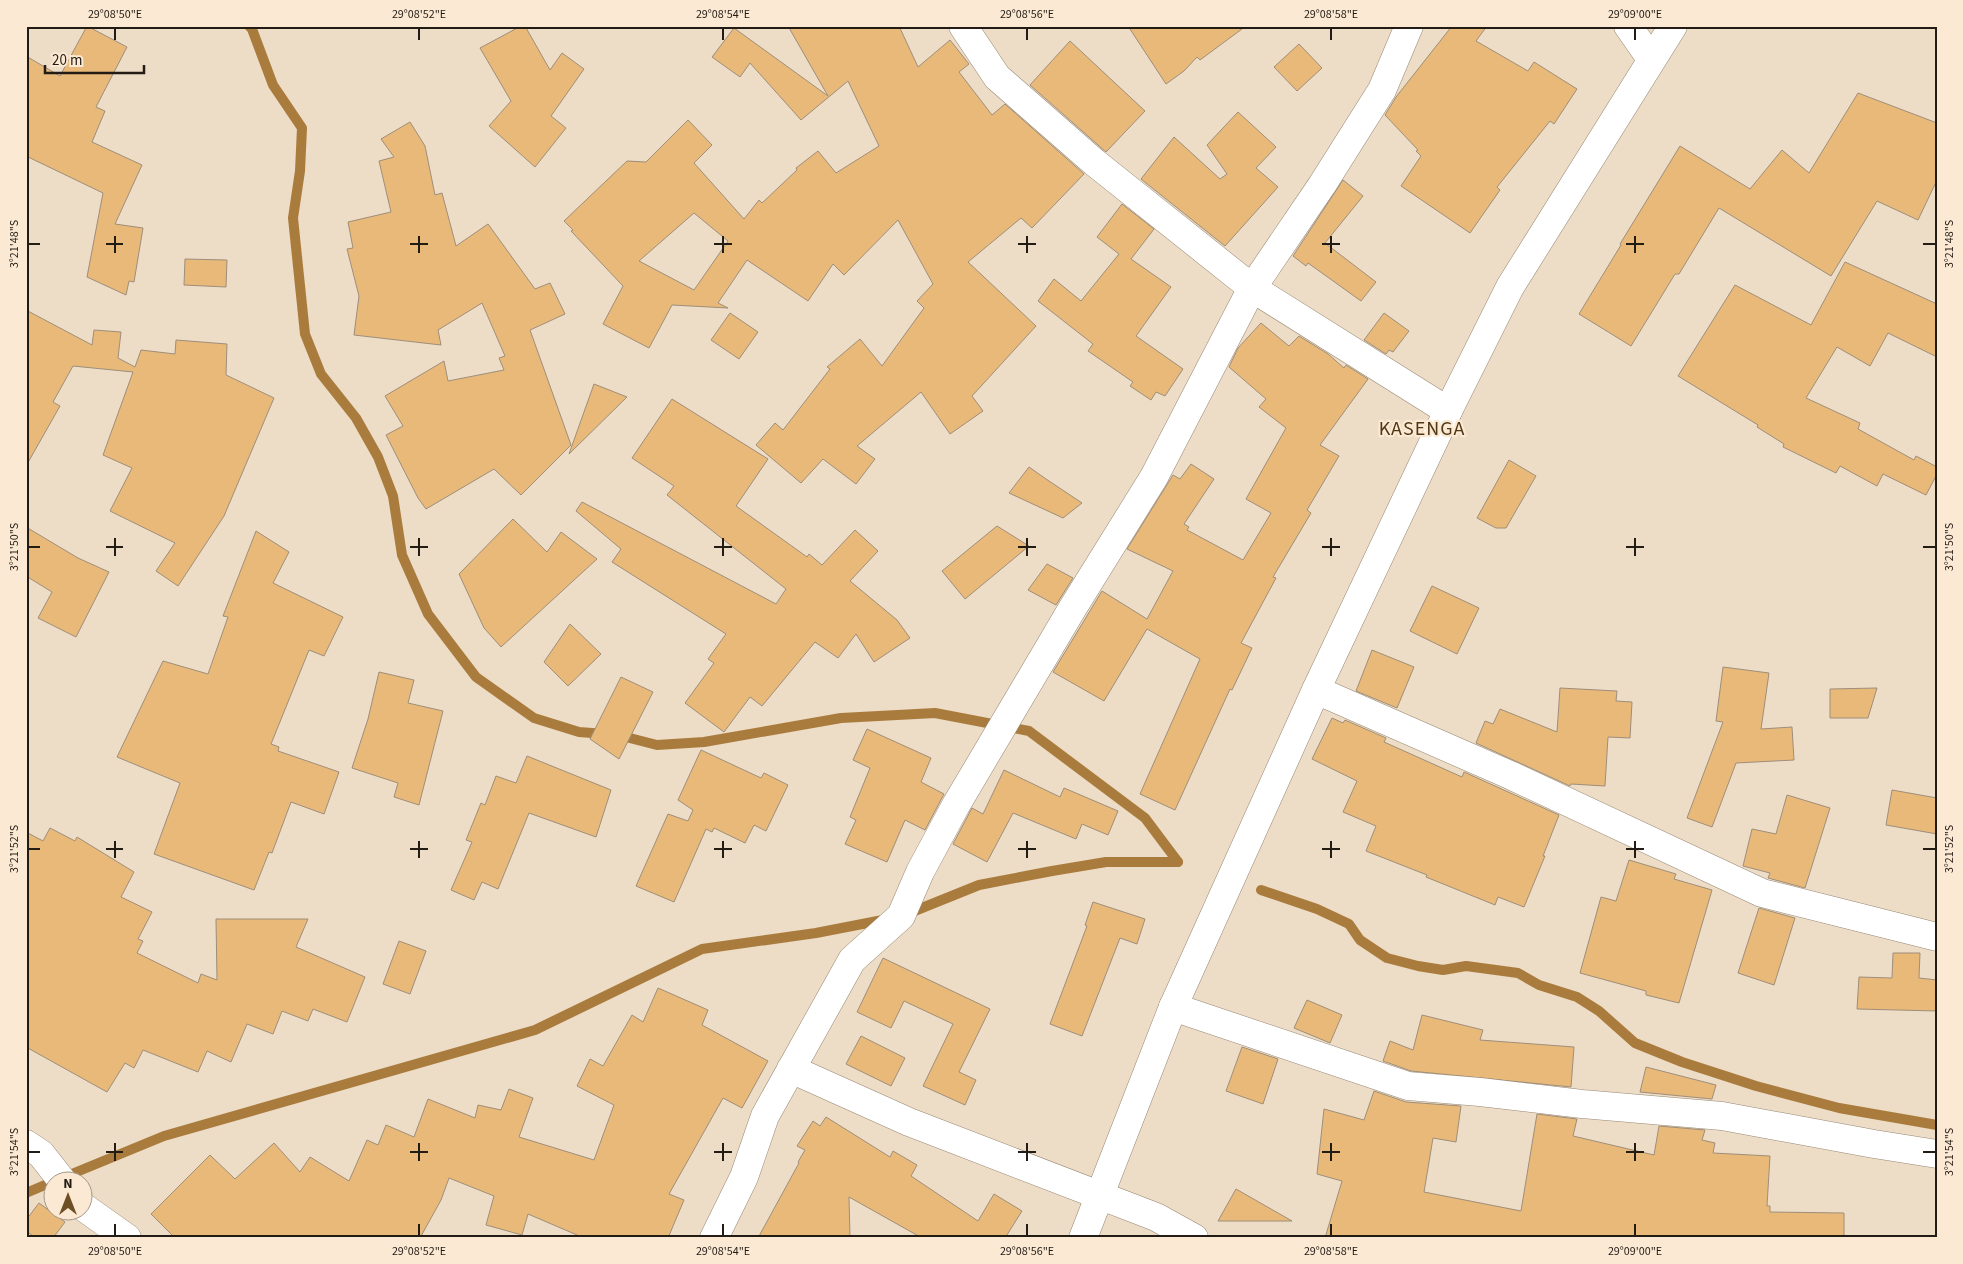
<svg xmlns="http://www.w3.org/2000/svg" width="1963" height="1264" font-family="'Source Sans 3',sans-serif">
<style>
.lines{fill:none;stroke-linecap:round;stroke-linejoin:round}
.stream{stroke:#a97c3d;stroke-width:10}
.building{fill:#e9b979;stroke:#9e8e7a;fill-rule:evenodd}
.minor-casing{stroke:#988874;stroke-width:29}
.trunk-casing{stroke:#988874;stroke-width:29}
.minor{stroke:#fff;stroke-width:28}
.trunk{stroke:#fff;stroke-width:28}
.ticks{fill:none;stroke:#221c14;stroke-width:2}
.labels{text-anchor:middle;stroke-width:4.5;stroke-linejoin:round;paint-order:stroke}
.quarter-label{font-size:20px;letter-spacing:1px;fill:#503816;stroke:#fbe9d3}
.neatline{fill:none;stroke:#221c14;stroke-width:2}
.ticks-label{font-size:12px;text-anchor:middle;fill:#221c14}
</style>
<rect width="100%" height="100%" fill="#eddcc6"/>
<g class="lines">
<g class="stream">
<path d="M 249,26 L 252,29 L 273,85 L 302,128 L 300,171 L 293,218 L 305,334 L 321,374 L 356,418 L 378,457 L 393,496 L 402,555 L 428,614 L 476,677 L 534,718 L 579,732 L 618,735 L 657,745 L 704,742 L 841,718 L 935,713 L 1029,731 L 1145,818 L 1178,862"/>
<path d="M 1261,890 L 1317,909 L 1349,924 L 1360,940 L 1387,958 L 1418,966 L 1443,970 L 1466,966 L 1518,973 L 1539,985 L 1577,997 L 1599,1011 L 1635,1043 L 1682,1062 L 1756,1086 L 1839,1108 L 1937,1125"/>
<path d="M 907,914 L 979,885 L 1052,871 L 1106,862 L 1178,862"/>
<path d="M 62,1178 L 164,1136 L 535,1030 L 702,949 L 816,933 L 888,919"/>
<path d="M 26,1193 L 52,1182"/>
</g>
</g>
<g class="building">
<path d="M 87,26 L 127,47 L 96,107 L 105,111 L 92,142 L 142,165 L 115,224 L 143,228 L 134,282 L 129,281 L 126,295 L 87,277 L 103,193 L 26,156 L 26,56 L 60,76 Z"/>
<path d="M 521,26 L 525,26 L 550,70 L 562,53 L 584,69 L 551,116 L 566,128 L 535,167 L 489,126 L 511,101 L 480,48 Z"/>
<path d="M 788,26 L 899,26 L 918,67 L 950,40 L 969,64 L 959,72 L 992,115 L 1005,104 L 1084,174 L 1032,228 L 1021,218 L 968,262 L 1036,326 L 972,396 L 983,411 L 950,434 L 921,392 L 857,446 L 875,459 L 856,484 L 823,459 L 801,483 L 756,445 L 775,423 L 783,430 L 830,369 L 827,367 L 860,339 L 882,366 L 924,308 L 917,301 L 933,284 L 898,220 L 844,275 L 833,264 L 808,301 L 747,260 L 718,303 L 728,308 L 672,305 L 649,348 L 603,324 L 623,286 L 571,231 L 573,230 L 564,221 L 627,161 L 646,162 L 688,120 L 712,145 L 694,163 L 744,219 L 759,200 L 762,203 L 797,170 L 796,168 L 818,151 L 836,173 L 879,146 L 848,81 L 801,120 L 750,63 L 740,77 L 712,57 L 734,28 L 828,96 ZM 694,213 L 728,241 L 694,290 L 639,261 Z"/>
<path d="M 1128,26 L 1246,26 L 1200,60 L 1197,57 L 1184,71 L 1166,84 Z"/>
<path d="M 1452,26 L 1487,26 L 1476,41 L 1528,71 L 1534,62 L 1577,89 L 1554,124 L 1550,121 L 1497,187 L 1500,190 L 1470,233 L 1401,186 L 1421,156 L 1416,151 L 1418,150 L 1385,115 L 1396,97 Z"/>
<path d="M 1070,41 L 1145,111 L 1106,152 L 1030,85 Z"/>
<path d="M 1299,44 L 1322,68 L 1297,91 L 1274,67 Z"/>
<path d="M 1858,93 L 1937,123 L 1937,180 L 1918,220 L 1877,201 L 1831,276 L 1719,208 L 1679,274 L 1675,274 L 1631,346 L 1579,314 L 1621,245 L 1620,244 L 1680,146 L 1750,189 L 1782,150 L 1809,173 Z"/>
<path d="M 1238,112 L 1276,147 L 1256,168 L 1278,187 L 1225,246 L 1141,179 L 1174,137 L 1220,179 L 1227,174 L 1207,145 Z"/>
<path d="M 410,122 L 425,146 L 435,195 L 442,193 L 456,246 L 488,224 L 535,289 L 550,283 L 565,314 L 530,330 L 571,445 L 521,495 L 494,469 L 426,509 L 418,498 L 386,435 L 403,426 L 385,396 L 444,361 L 448,381 L 504,370 L 499,358 L 505,356 L 482,303 L 438,330 L 441,345 L 354,335 L 359,296 L 347,249 L 353,248 L 348,222 L 391,212 L 379,161 L 394,157 L 381,139 Z"/>
<path d="M 1343,180 L 1363,196 L 1325,243 L 1376,282 L 1361,301 L 1308,263 L 1306,266 L 1293,256 Z"/>
<path d="M 1122,204 L 1154,229 L 1131,259 L 1171,287 L 1136,336 L 1183,369 L 1165,396 L 1156,392 L 1151,400 L 1130,386 L 1133,382 L 1088,351 L 1093,344 L 1038,301 L 1054,279 L 1081,301 L 1119,254 L 1097,237 Z"/>
<path d="M 185,259 L 227,260 L 226,287 L 184,285 Z"/>
<path d="M 1845,262 L 1937,304 L 1937,357 L 1888,333 L 1870,366 L 1837,347 L 1806,398 L 1860,423 L 1858,429 L 1914,460 L 1916,456 L 1937,467 L 1937,474 L 1926,495 L 1883,474 L 1877,486 L 1840,466 L 1836,473 L 1783,447 L 1784,444 L 1757,427 L 1758,425 L 1678,376 L 1735,285 L 1811,325 Z"/>
<path d="M 26,310 L 92,345 L 94,330 L 121,332 L 118,358 L 135,367 L 141,350 L 175,354 L 176,340 L 227,344 L 226,375 L 274,398 L 224,516 L 178,586 L 156,571 L 175,543 L 110,511 L 132,468 L 103,455 L 133,372 L 73,366 L 53,402 L 60,406 L 26,466 Z"/>
<path d="M 730,313 L 758,332 L 739,359 L 711,340 Z"/>
<path d="M 1384,313 L 1409,331 L 1393,352 L 1389,350 L 1386,354 L 1364,340 Z"/>
<path d="M 1261,323 L 1289,346 L 1299,336 L 1328,354 L 1344,368 L 1346,365 L 1368,379 L 1320,445 L 1339,456 L 1307,510 L 1311,513 L 1273,577 L 1276,578 L 1241,643 L 1252,648 L 1232,690 L 1230,689 L 1175,810 L 1140,794 L 1200,659 L 1147,629 L 1104,701 L 1053,672 L 1102,591 L 1147,619 L 1173,571 L 1127,549 L 1173,475 L 1180,479 L 1191,464 L 1214,479 L 1184,524 L 1189,527 L 1187,530 L 1243,560 L 1271,513 L 1246,499 L 1286,428 L 1259,407 L 1266,399 L 1229,367 L 1238,348 Z"/>
<path d="M 594,384 L 627,397 L 569,454 Z"/>
<path d="M 672,399 L 768,459 L 736,506 L 807,557 L 809,554 L 822,565 L 855,530 L 878,551 L 850,581 L 897,620 L 910,638 L 874,662 L 856,634 L 838,658 L 815,642 L 762,706 L 750,697 L 724,732 L 685,703 L 714,663 L 708,659 L 726,634 L 612,562 L 621,549 L 576,511 L 582,502 L 776,604 L 786,589 L 667,495 L 674,486 L 632,458 Z"/>
<path d="M 1509,460 L 1536,476 L 1506,528 L 1496,528 L 1477,518 Z"/>
<path d="M 1029,467 L 1046,479 L 1082,503 L 1063,518 L 1009,493 Z"/>
<path d="M 513,519 L 547,552 L 561,532 L 597,559 L 501,647 L 484,628 L 459,574 Z"/>
<path d="M 997,526 L 1029,546 L 965,599 L 942,571 Z"/>
<path d="M 26,527 L 78,558 L 109,572 L 76,637 L 38,618 L 52,592 L 26,576 Z"/>
<path d="M 256,531 L 289,552 L 273,583 L 343,617 L 324,656 L 309,650 L 271,744 L 279,747 L 278,751 L 339,772 L 324,814 L 291,802 L 272,853 L 269,852 L 254,890 L 154,854 L 180,783 L 117,757 L 163,661 L 208,674 L 228,617 L 223,616 Z"/>
<path d="M 1047,564 L 1073,578 L 1056,605 L 1028,590 Z"/>
<path d="M 1432,586 L 1479,608 L 1457,654 L 1410,631 Z"/>
<path d="M 570,624 L 601,654 L 568,686 L 544,662 Z"/>
<path d="M 1372,650 L 1414,667 L 1397,708 L 1356,691 Z"/>
<path d="M 1723,667 L 1769,673 L 1761,729 L 1792,727 L 1794,760 L 1736,763 L 1712,827 L 1687,818 L 1723,722 L 1716,721 Z"/>
<path d="M 379,672 L 414,680 L 408,703 L 443,711 L 419,805 L 394,797 L 398,783 L 352,768 L 368,719 Z"/>
<path d="M 621,677 L 653,692 L 619,759 L 590,739 Z"/>
<path d="M 1560,688 L 1617,691 L 1616,701 L 1632,702 L 1630,738 L 1608,737 L 1605,786 L 1571,784 L 1570,786 L 1476,743 L 1485,721 L 1493,724 L 1500,709 L 1557,732 Z"/>
<path d="M 1877,688 L 1868,718 L 1830,718 L 1830,689 Z"/>
<path d="M 1332,718 L 1343,723 L 1345,720 L 1386,738 L 1384,742 L 1462,777 L 1464,772 L 1559,815 L 1543,856 L 1545,856 L 1524,907 L 1498,897 L 1495,905 L 1426,877 L 1427,875 L 1366,851 L 1376,826 L 1343,812 L 1357,781 L 1312,759 Z"/>
<path d="M 867,729 L 931,758 L 921,782 L 944,794 L 925,830 L 905,820 L 887,862 L 845,844 L 856,820 L 850,817 L 870,768 L 853,760 Z"/>
<path d="M 701,750 L 761,778 L 764,773 L 788,785 L 766,831 L 754,825 L 745,843 L 714,828 L 712,832 L 706,829 L 674,902 L 636,886 L 668,814 L 688,821 L 693,810 L 678,800 Z"/>
<path d="M 527,756 L 611,790 L 596,837 L 529,813 L 498,889 L 482,882 L 474,900 L 451,890 L 472,842 L 466,840 L 481,803 L 485,805 L 496,776 L 516,783 Z"/>
<path d="M 1004,770 L 1060,797 L 1064,788 L 1118,811 L 1108,835 L 1082,824 L 1076,839 L 1013,813 L 987,862 L 953,844 L 972,808 L 983,814 Z"/>
<path d="M 1892,790 L 1937,798 L 1937,834 L 1886,825 Z"/>
<path d="M 1787,795 L 1830,808 L 1805,888 L 1768,878 L 1770,873 L 1743,866 L 1752,829 L 1776,834 Z"/>
<path d="M 50,828 L 75,841 L 77,837 L 134,872 L 121,897 L 152,912 L 138,939 L 143,941 L 137,953 L 198,983 L 201,974 L 217,980 L 216,919 L 308,919 L 296,947 L 365,977 L 347,1022 L 313,1009 L 308,1021 L 282,1011 L 273,1034 L 247,1024 L 231,1062 L 207,1051 L 198,1072 L 143,1050 L 134,1068 L 125,1063 L 107,1092 L 26,1047 L 26,832 L 43,841 Z"/>
<path d="M 1629,860 L 1676,874 L 1674,879 L 1712,890 L 1679,1003 L 1646,995 L 1646,991 L 1580,973 L 1601,897 L 1616,901 Z"/>
<path d="M 1093,902 L 1145,919 L 1137,944 L 1120,938 L 1082,1036 L 1050,1024 L 1087,926 L 1085,925 Z"/>
<path d="M 1759,908 L 1795,918 L 1774,985 L 1738,973 Z"/>
<path d="M 399,941 L 426,951 L 410,994 L 383,984 Z"/>
<path d="M 1893,953 L 1920,953 L 1919,978 L 1937,980 L 1937,1011 L 1857,1009 L 1859,977 L 1892,978 Z"/>
<path d="M 883,958 L 990,1009 L 959,1072 L 976,1080 L 965,1105 L 923,1086 L 953,1024 L 904,1001 L 891,1028 L 857,1012 Z"/>
<path d="M 658,988 L 708,1010 L 702,1025 L 768,1061 L 742,1108 L 723,1098 L 669,1194 L 684,1200 L 668,1238 L 584,1238 L 528,1214 L 522,1235 L 486,1225 L 494,1196 L 449,1178 L 441,1200 L 420,1238 L 175,1238 L 151,1214 L 210,1155 L 235,1179 L 274,1143 L 300,1172 L 310,1157 L 349,1181 L 367,1140 L 378,1145 L 386,1125 L 414,1137 L 428,1099 L 475,1118 L 478,1105 L 501,1110 L 509,1089 L 533,1098 L 519,1137 L 594,1160 L 614,1105 L 577,1086 L 590,1059 L 603,1066 L 632,1015 L 643,1022 Z"/>
<path d="M 1307,1000 L 1342,1015 L 1330,1043 L 1294,1028 Z"/>
<path d="M 1422,1015 L 1483,1030 L 1480,1040 L 1574,1047 L 1571,1087 L 1411,1071 L 1383,1061 L 1390,1041 L 1413,1050 Z"/>
<path d="M 861,1036 L 905,1058 L 891,1086 L 846,1064 Z"/>
<path d="M 1242,1047 L 1278,1059 L 1263,1104 L 1226,1091 Z"/>
<path d="M 1646,1067 L 1716,1085 L 1712,1099 L 1640,1092 Z"/>
<path d="M 1374,1091 L 1406,1102 L 1461,1106 L 1456,1142 L 1433,1138 L 1424,1192 L 1521,1211 L 1537,1114 L 1577,1119 L 1573,1136 L 1654,1155 L 1659,1126 L 1705,1130 L 1702,1140 L 1715,1143 L 1713,1153 L 1770,1156 L 1767,1206 L 1770,1206 L 1770,1212 L 1844,1213 L 1844,1237 L 1325,1238 L 1342,1181 L 1317,1174 L 1324,1109 L 1364,1120 Z"/>
<path d="M 826,1117 L 890,1157 L 893,1151 L 917,1165 L 911,1176 L 978,1221 L 994,1194 L 1022,1211 L 1005,1238 L 922,1238 L 849,1197 L 850,1238 L 758,1238 L 799,1163 L 798,1162 L 805,1150 L 797,1146 L 813,1121 L 820,1126 Z"/>
<path d="M 1236,1189 L 1292,1221 L 1218,1221 Z"/>
<path d="M 39,1203 L 65,1222 L 53,1238 L 36,1238 L 26,1231 L 26,1220 Z"/>
</g>
<g class="lines">
<g class="minor-casing">
<g id="minor">
<path d="M 963,26 L 997,77 L 1094,162 L 1252,288 L 1448,411"/>
<path d="M 1628,26 L 1651,59"/>
<path d="M 1316,690 L 1510,775 L 1762,893 L 1937,937"/>
<path d="M 1173,1007 L 1408,1086 L 1480,1092 L 1582,1104 L 1722,1116 L 1874,1144 L 1937,1154"/>
<path d="M 791,1069 L 909,1122 L 1156,1217 L 1194,1238"/>
<path d="M 26,1144 L 41,1154 L 63,1182"/>
<path d="M 82,1206 L 127,1238"/>
<path d="M 714,1238 L 744,1177 L 765,1116 L 852,960 L 901,916 L 920,872 L 956,805 L 1072,609 L 1154,477 L 1252,288 L 1322,185 L 1382,90 L 1409,26"/>
</g>
</g>
<g class="trunk-casing">
<path id="trunk" d="M 1083,1238 L 1173,1007 L 1316,690 L 1448,411 L 1510,287 L 1673,26"/>
</g>
<use href="#minor" class="minor"/>
<use href="#trunk" class="trunk"/>
</g>
<path class="ticks" d="M 115,28 L 115,40M 419,28 L 419,40M 723,28 L 723,40M 1027,28 L 1027,40M 1331,28 L 1331,40M 1635,28 L 1635,40M 115,236 L 115,253M 419,236 L 419,253M 723,236 L 723,253M 1027,236 L 1027,253M 1331,236 L 1331,253M 1635,236 L 1635,253M 28,244 L 40,244M 106,244 L 123,244M 410,244 L 428,244M 714,244 L 732,244M 1018,244 L 1036,244M 1322,244 L 1340,244M 1626,244 L 1644,244M 1923,244 L 1936,244M 115,538 L 115,556M 419,538 L 419,556M 723,538 L 723,556M 1027,538 L 1027,556M 1331,538 L 1331,556M 1635,538 L 1635,556M 28,547 L 40,547M 106,547 L 123,547M 410,547 L 428,547M 714,547 L 732,547M 1018,547 L 1036,547M 1322,547 L 1340,547M 1626,547 L 1644,547M 1923,547 L 1936,547M 115,841 L 115,858M 419,841 L 419,858M 723,841 L 723,858M 1027,841 L 1027,858M 1331,841 L 1331,858M 1635,841 L 1635,858M 28,849 L 40,849M 106,849 L 123,849M 410,849 L 428,849M 714,849 L 732,849M 1018,849 L 1036,849M 1322,849 L 1340,849M 1626,849 L 1644,849M 1923,849 L 1936,849M 115,1143 L 115,1161M 419,1143 L 419,1161M 723,1143 L 723,1161M 1027,1143 L 1027,1161M 1331,1143 L 1331,1161M 1635,1143 L 1635,1161M 28,1152 L 40,1152M 106,1152 L 123,1152M 410,1152 L 428,1152M 714,1152 L 732,1152M 1018,1152 L 1036,1152M 1322,1152 L 1340,1152M 1626,1152 L 1644,1152M 1923,1152 L 1936,1152M 115,1224 L 115,1236M 419,1224 L 419,1236M 723,1224 L 723,1236M 1027,1224 L 1027,1236M 1331,1224 L 1331,1236M 1635,1224 L 1635,1236"/>
<g class="labels">
<g class="quarter-label">
<text x="1422" y="435">KASENGA</text>
</g>
</g>
<rect width="1963" height="1264" fill="none" stroke="#fbe9d3" stroke-width="55"/>
<g transform="translate(68 1196)"><circle r="24" fill="#fbe9d3" stroke="#a49787"/>
<path d="M0-4L9 19L0 12L-9 19Z" fill="#6e5025"/>
<text y="-8" font-size="14" font-weight="bold" text-anchor="middle" fill="#221c14">N</text>
</g>
<path d="M45 65v8h99v-8" fill="none" stroke="#221c14" stroke-width="2.5"/>
<text x="52" y="65" font-size="15" fill="#221c14" stroke="#fbe9d3" stroke-width="4" paint-order="stroke">20 m</text>
<rect x="28" y="28" width="1908" height="1208" class="neatline"/>
<g class="ticks-label">
<text x="115" y="18">29°08'50"E</text>
<text x="419" y="18">29°08'52"E</text>
<text x="723" y="18">29°08'54"E</text>
<text x="1027" y="18">29°08'56"E</text>
<text x="1331" y="18">29°08'58"E</text>
<text x="1635" y="18">29°09'00"E</text>
<text transform="translate(14 244) rotate(-90)" y="4">3°21'48"S</text>
<text transform="translate(1949 244) rotate(-90)" y="4">3°21'48"S</text>
<text transform="translate(14 547) rotate(-90)" y="4">3°21'50"S</text>
<text transform="translate(1949 547) rotate(-90)" y="4">3°21'50"S</text>
<text transform="translate(14 849) rotate(-90)" y="4">3°21'52"S</text>
<text transform="translate(1949 849) rotate(-90)" y="4">3°21'52"S</text>
<text transform="translate(14 1152) rotate(-90)" y="4">3°21'54"S</text>
<text transform="translate(1949 1152) rotate(-90)" y="4">3°21'54"S</text>
<text x="115" y="1255">29°08'50"E</text>
<text x="419" y="1255">29°08'52"E</text>
<text x="723" y="1255">29°08'54"E</text>
<text x="1027" y="1255">29°08'56"E</text>
<text x="1331" y="1255">29°08'58"E</text>
<text x="1635" y="1255">29°09'00"E</text>
</g>
</svg>
